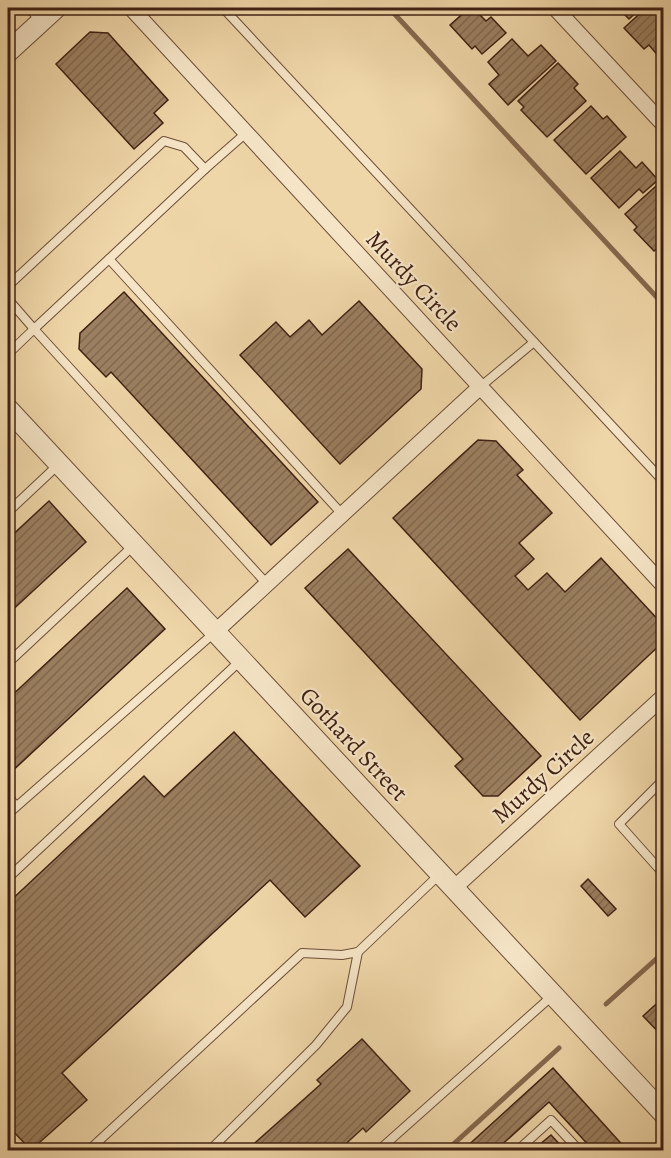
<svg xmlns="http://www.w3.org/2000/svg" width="671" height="1158" font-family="Alegreya,serif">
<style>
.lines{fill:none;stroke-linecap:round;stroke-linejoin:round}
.stream{stroke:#86684e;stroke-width:5}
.building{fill:url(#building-hatch);stroke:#402013;stroke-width:1.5}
.service-casing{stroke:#6c4e38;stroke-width:10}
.minor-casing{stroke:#6c4e38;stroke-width:17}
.tertiary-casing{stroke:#6c4e38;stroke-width:22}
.service{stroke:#f5e4c6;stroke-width:8}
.minor{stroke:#f5e4c6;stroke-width:15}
.tertiary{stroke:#f5e4c6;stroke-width:20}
.labels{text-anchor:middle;stroke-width:4.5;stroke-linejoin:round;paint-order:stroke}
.street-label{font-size:24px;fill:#402013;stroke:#f5e4c6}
</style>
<defs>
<pattern id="building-hatch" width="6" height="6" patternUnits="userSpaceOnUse" patternTransform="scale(1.5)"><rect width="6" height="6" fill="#9b7f60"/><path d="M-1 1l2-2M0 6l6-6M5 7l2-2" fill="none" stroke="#80684e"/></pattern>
</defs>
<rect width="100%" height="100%" fill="#efd6a8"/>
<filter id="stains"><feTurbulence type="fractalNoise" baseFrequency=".00333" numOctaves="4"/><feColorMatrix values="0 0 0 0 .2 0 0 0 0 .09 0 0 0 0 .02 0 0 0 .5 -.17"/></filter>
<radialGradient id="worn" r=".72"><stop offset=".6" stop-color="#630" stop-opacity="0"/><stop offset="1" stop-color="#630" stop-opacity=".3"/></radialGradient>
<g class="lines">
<g class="stream">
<path d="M 389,8 L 664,305"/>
<path d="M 606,1004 L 664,952"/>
<path d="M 447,1150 L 559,1048"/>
</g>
</g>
<g class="building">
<path d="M 469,8 L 473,8 L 486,21 L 491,17 L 506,33 L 482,54 L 475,46 L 472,49 L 450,25 Z"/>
<path d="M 618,8 L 641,8 L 629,19 Z"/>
<path d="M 646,8 L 664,8 L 664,55 L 660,58 L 649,45 L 644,49 L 624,28 Z"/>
<path d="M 90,32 L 108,33 L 168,100 L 154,113 L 163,123 L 134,149 L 56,64 Z"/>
<path d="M 512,39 L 528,56 L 541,45 L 556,61 L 508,105 L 489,84 L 499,75 L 488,62 Z"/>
<path d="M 558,63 L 578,84 L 574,88 L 586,101 L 547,137 L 521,110 L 524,107 L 518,101 Z"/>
<path d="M 591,106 L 603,119 L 607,116 L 626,137 L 586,174 L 554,140 Z"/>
<path d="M 620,151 L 636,168 L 642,162 L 658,180 L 643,193 L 639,189 L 619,208 L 591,178 Z"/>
<path d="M 664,179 L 664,242 L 654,251 L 634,230 L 637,227 L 625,214 Z"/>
<path d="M 124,292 L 318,502 L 271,545 L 111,372 L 106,377 L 79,349 L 80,333 Z"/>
<path d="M 359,301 L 422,369 L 421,389 L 340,464 L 240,355 L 276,322 L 290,337 L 309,320 L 322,335 Z"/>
<path d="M 478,440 L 496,441 L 523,470 L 517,475 L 552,513 L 519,543 L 534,559 L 515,576 L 528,590 L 547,573 L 565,592 L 601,558 L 663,625 L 663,642 L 580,720 L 393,518 Z"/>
<path d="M 49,501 L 86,542 L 8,614 L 8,539 Z"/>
<path d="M 348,549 L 541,756 L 498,796 L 483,796 L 455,766 L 463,759 L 305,588 Z"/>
<path d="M 127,588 L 165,629 L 8,775 L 8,699 Z"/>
<path d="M 234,732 L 360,866 L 305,917 L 270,880 L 62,1073 L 87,1100 L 31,1150 L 8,1126 L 8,903 L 144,776 L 164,797 Z"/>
<path d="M 588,879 L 616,909 L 608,916 L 581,886 Z"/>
<path d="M 664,997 L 664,1038 L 643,1016 Z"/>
<path d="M 362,1039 L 410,1091 L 366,1132 L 363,1128 L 339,1150 L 247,1150 L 321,1084 L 317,1080 Z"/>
<path d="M 553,1068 L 627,1150 L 593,1150 L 549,1102 L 496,1150 L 463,1150 Z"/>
<path d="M 551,1135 L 565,1150 L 533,1150 Z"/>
</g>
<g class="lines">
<g class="service-casing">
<g id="service">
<path d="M 29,8 L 40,20"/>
<path d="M 223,8 L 534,342 L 480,387"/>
<path d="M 109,259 L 205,169"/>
<path d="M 8,290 L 10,284 L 164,141 L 184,147 L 205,169 L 246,133"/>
<path d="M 8,299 L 34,329 L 109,259 L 342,514"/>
<path d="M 534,342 L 664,482"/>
<path d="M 8,354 L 34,329 L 267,584"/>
<path d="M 8,512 L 58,465"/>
<path d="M 8,663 L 133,546"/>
<path d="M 664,779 L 619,824 L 660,870 L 664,869"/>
<path d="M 8,796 L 16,806"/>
<path d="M 8,814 L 214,633"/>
<path d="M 8,878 L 240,661"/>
<path d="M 89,1150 L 302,953 L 342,955 L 358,952 L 440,874"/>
<path d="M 210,1150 L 316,1045 L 347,1007 L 358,952"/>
<path d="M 379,1150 L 552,996"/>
<path d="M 518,1150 L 551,1120 L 579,1150"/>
</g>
</g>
<g class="minor-casing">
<g id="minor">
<path d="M 131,8 L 664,586"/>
<path d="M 555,8 L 664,125"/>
<path d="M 215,632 L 480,387"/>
<path d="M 454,888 L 664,696"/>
</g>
</g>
<g class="tertiary-casing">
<g id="tertiary">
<path d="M 8,52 L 56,8"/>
<path d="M 8,409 L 664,1114"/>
</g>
</g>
<use href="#service" class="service"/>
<use href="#minor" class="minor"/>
<use href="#tertiary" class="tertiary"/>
</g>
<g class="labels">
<g class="street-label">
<text transform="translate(414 281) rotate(47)" y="8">Murdy Circle</text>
<text transform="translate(354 744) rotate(47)" y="8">Gothard Street</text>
<text transform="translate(543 776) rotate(-42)" y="8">Murdy Circle</text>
</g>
</g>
<rect width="671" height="1158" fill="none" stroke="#efd6a8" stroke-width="30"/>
<rect x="9" y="9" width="653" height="1140" fill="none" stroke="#402013" stroke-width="3"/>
<rect x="15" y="15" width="641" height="1128" fill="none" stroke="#402013" stroke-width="1.5"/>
<rect width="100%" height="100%" filter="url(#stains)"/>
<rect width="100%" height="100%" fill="url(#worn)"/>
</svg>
